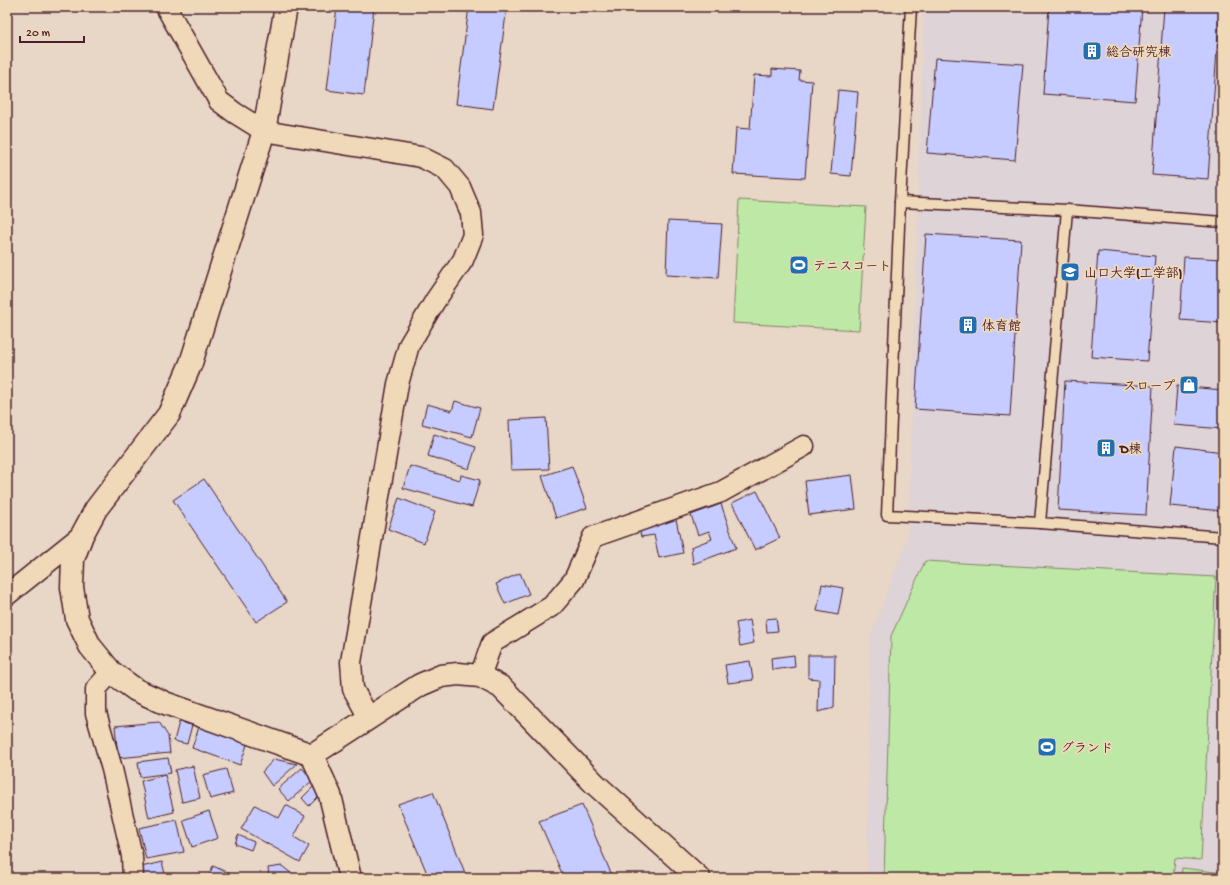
<svg xmlns="http://www.w3.org/2000/svg" width="1230" height="885" font-family="'Gochi Hand','Klee One',sans-serif">
<style>
.built{fill:#ded3d7}
.green{fill:#bde8a5;stroke:#848468}
.building{fill:#c6ccff;stroke:#4a1f2b}
.lines{fill:none;stroke-linecap:round;stroke-linejoin:round}
.lane-casing{stroke:#4a1f2b;stroke-width:13}
.street-casing{stroke:#4a1f2b;stroke-width:23}
.secondary-casing{stroke:#4a1f2b;stroke-width:25}
.lane{stroke:#f0d9b8;stroke-width:10}
.street{stroke:#f0d9b8;stroke-width:20}
.secondary{stroke:#f0d9b8;stroke-width:22}
.labels{text-anchor:middle;stroke-width:3.5;stroke-linejoin:round;paint-order:stroke}
.poi-label{font-size:13px;font-weight:bold;fill:#4a1f2b;stroke:#f0d9b8;text-anchor:start}
</style>
<rect width="100%" height="100%" fill="#e8d6c6"/>
<filter id="ink" filterUnits="userSpaceOnUse"><feTurbulence type="fractalNoise" baseFrequency=".025" numOctaves="2"/><feDisplacementMap in="SourceGraphic" scale="8" xChannelSelector="R" yChannelSelector="G"/><feConvolveMatrix kernelMatrix="1 2 1 2 8 2 1 2 1" color-interpolation-filters="sRGB"/></filter>
<g filter="url(#ink)">
<path class="built" d="M 924,7 L 1223,7 L 1223,878 L 867,878 L 870,638 L 908,537 Z"/>
<g class="green">
<path d="M 739,200 L 866,207 L 859,330 L 733,323 Z"/>
<path d="M 925,561 L 1216,577 L 1201,860 L 1175,858 L 1173,878 L 884,878 L 891,636 Z"/>
<path d="M 1182,868 L 1223,873 L 1223,878 L 1181,878 Z"/>
</g>
<g class="building">
<path d="M 337,7 L 374,7 L 364,95 L 327,90 Z"/>
<path d="M 469,7 L 507,7 L 493,109 L 456,104 Z"/>
<path d="M 1049,7 L 1142,7 L 1135,101 L 1043,94 Z"/>
<path d="M 1164,7 L 1220,7 L 1208,179 L 1152,175 Z"/>
<path d="M 935,58 L 1023,64 L 1015,160 L 927,153 Z"/>
<path d="M 772,69 L 800,71 L 799,80 L 812,81 L 805,178 L 733,174 L 736,128 L 750,129 L 754,75 L 772,76 Z"/>
<path d="M 838,90 L 858,92 L 851,176 L 831,174 Z"/>
<path d="M 668,221 L 722,224 L 718,278 L 666,275 Z"/>
<path d="M 926,234 L 1021,240 L 1010,416 L 915,409 Z"/>
<path d="M 1098,251 L 1155,256 L 1147,361 L 1091,357 Z"/>
<path d="M 1184,257 L 1223,259 L 1223,323 L 1180,320 Z"/>
<path d="M 1065,381 L 1153,386 L 1146,515 L 1058,510 Z"/>
<path d="M 1177,386 L 1223,390 L 1223,429 L 1174,425 Z"/>
<path d="M 455,401 L 480,408 L 472,437 L 422,424 L 427,404 L 452,411 Z"/>
<path d="M 546,418 L 549,469 L 511,470 L 509,420 Z"/>
<path d="M 434,434 L 476,447 L 469,469 L 428,456 Z"/>
<path d="M 1176,446 L 1223,452 L 1223,511 L 1170,506 Z"/>
<path d="M 410,466 L 460,480 L 461,475 L 480,480 L 472,507 L 403,488 Z"/>
<path d="M 572,466 L 587,508 L 556,518 L 542,476 Z"/>
<path d="M 852,475 L 856,509 L 809,515 L 805,481 Z"/>
<path d="M 204,479 L 287,602 L 256,622 L 173,500 Z"/>
<path d="M 757,491 L 780,538 L 755,550 L 732,503 Z"/>
<path d="M 399,498 L 435,512 L 424,543 L 388,529 Z"/>
<path d="M 721,504 L 736,548 L 693,564 L 691,547 L 712,539 L 709,531 L 698,535 L 691,515 Z"/>
<path d="M 676,519 L 683,553 L 659,558 L 654,535 L 641,537 L 639,527 Z"/>
<path d="M 520,573 L 529,594 L 505,604 L 496,584 Z"/>
<path d="M 822,584 L 843,588 L 838,615 L 817,611 Z"/>
<path d="M 776,618 L 778,631 L 767,632 L 766,619 Z"/>
<path d="M 750,620 L 754,643 L 740,646 L 736,623 Z"/>
<path d="M 794,655 L 795,667 L 772,670 L 771,658 Z"/>
<path d="M 808,655 L 835,655 L 834,708 L 818,712 L 819,679 L 808,678 Z"/>
<path d="M 750,661 L 753,680 L 728,683 L 725,665 Z"/>
<path d="M 159,722 L 168,736 L 170,753 L 118,758 L 115,726 Z"/>
<path d="M 179,722 L 192,725 L 187,744 L 174,741 Z"/>
<path d="M 200,724 L 248,742 L 240,765 L 192,748 Z"/>
<path d="M 168,758 L 171,773 L 140,777 L 138,762 Z"/>
<path d="M 274,759 L 297,764 L 272,786 L 262,772 Z"/>
<path d="M 193,766 L 200,798 L 182,802 L 175,770 Z"/>
<path d="M 302,768 L 313,780 L 289,801 L 278,789 Z"/>
<path d="M 226,769 L 233,793 L 210,799 L 203,775 Z"/>
<path d="M 165,775 L 174,812 L 149,818 L 141,781 Z"/>
<path d="M 316,784 L 323,792 L 309,806 L 302,798 Z"/>
<path d="M 433,792 L 467,878 L 429,878 L 398,804 Z"/>
<path d="M 255,805 L 279,818 L 286,805 L 305,816 L 294,837 L 309,846 L 300,862 L 241,829 Z"/>
<path d="M 582,805 L 613,878 L 564,878 L 539,821 Z"/>
<path d="M 209,811 L 218,838 L 192,847 L 183,820 Z"/>
<path d="M 177,820 L 184,852 L 146,859 L 139,828 Z"/>
<path d="M 238,835 L 254,842 L 251,850 L 235,844 Z"/>
<path d="M 162,862 L 166,878 L 144,878 L 141,867 Z"/>
<path d="M 213,866 L 239,878 L 208,878 Z"/>
<path d="M 282,866 L 297,878 L 269,878 L 268,868 Z"/>
</g>
<g class="lines">
<g class="lane-casing">
<g id="lane">
<path d="M 911,7 L 900,202 L 887,515 L 1040,523"/>
<path d="M 900,202 L 1067,210 L 1223,222"/>
<path d="M 1067,210 L 1040,523 L 1223,537"/>
</g>
</g>
<g class="street-casing">
<g id="street">
<path d="M 166,7 L 219,101 L 235,113 L 264,131 L 421,157 L 445,169 L 460,187 L 471,213 L 473,235 L 463,260 L 435,301 L 409,345 L 398,384 L 351,662 L 353,689 L 369,718"/>
<path d="M 7,595 L 82,535"/>
<path d="M 111,672 L 96,689 L 96,713 L 112,769 L 132,856 L 133,878"/>
<path d="M 480,676 L 492,643 L 552,606 L 574,580 L 593,537 L 721,492 L 804,446"/>
</g>
</g>
<g class="secondary-casing">
<g id="secondary">
<path d="M 286,7 L 264,131 L 191,363 L 169,414 L 96,509 L 82,535 L 73,559 L 72,587 L 77,619 L 90,646 L 111,672 L 136,690 L 165,703 L 312,755 L 330,795 L 350,878"/>
<path d="M 312,755 L 420,685 L 441,676 L 458,674 L 480,676 L 501,687 L 595,784 L 699,878"/>
</g>
</g>
<use href="#lane" class="lane"/>
<use href="#street" class="street"/>
<use href="#secondary" class="secondary"/>
</g>
</g>
<defs>
<g id="building-square" transform="scale(1)"><rect x="-9" y="-9" width="18" height="18" rx="4" fill="#1f6fb2" stroke="#f0d9b8"/><path d="M-4-6H4V6H1V3H-1V6H-4ZM-2.5-4.3h1.7v1.8h-1.7ZM.8-4.3h1.7v1.8H.8ZM-2.5-1h1.7V.8h-1.7ZM.8-1h1.7V.8H.8Z" fill="#fff"/></g>
<g id="stadium-square" transform="scale(1)"><rect x="-9" y="-9" width="18" height="18" rx="4" fill="#1f6fb2" stroke="#f0d9b8"/><path d="M0-5a6.5 5 0 1 0 0 10a6.5 5 0 1 0 0-10ZM-3.5-1.8h7v3.6h-7Z" fill="#fff"/></g>
<g id="university-square" transform="scale(1)"><rect x="-9" y="-9" width="18" height="18" rx="4" fill="#1f6fb2" stroke="#f0d9b8"/><path d="M0-5L7-2L0 1L-7-2ZM-4 1L0 2.5L4 1V4Q0 6-4 4Z" fill="#fff"/></g>
<g id="shop-square" transform="scale(1)"><rect x="-9" y="-9" width="18" height="18" rx="4" fill="#1f6fb2" stroke="#f0d9b8"/><path d="M-5-2.5h2.3a2.7 3.5 0 0 1 5.4 0H5L5.5 6h-11ZM-1.5-2.5h3a1.5 2.3 0 0 0-3 0Z" fill="#fff"/></g>
</defs>
<g fill-rule="evenodd">
<use href="#building-square" x="1092" y="51"/>
<use href="#stadium-square" x="799" y="265"/>
<use href="#university-square" x="1070" y="272"/>
<use href="#building-square" x="968" y="325"/>
<use href="#shop-square" x="1189" y="385"/>
<use href="#building-square" x="1106" y="448"/>
<use href="#stadium-square" x="1047" y="747"/>
</g>
<g class="labels">
<g class="poi-label">
<text x="1106" y="56">総合研究棟</text>
<text x="813" y="270">テニスコート</text>
<text x="1084" y="277">山口大学(工学部)</text>
<text x="982" y="330">体育館</text>
<text x="1175" y="390" text-anchor="end">スロープ</text>
<text x="1120" y="453">D棟</text>
<text x="1061" y="752">グランド</text>
</g>
</g>
<rect width="1230" height="885" fill="none" stroke="#f0d9b8" stroke-width="24"/>
<rect x="12" y="12" width="1206" height="861" fill="none" stroke="#4a1f2b" stroke-width="1.5" filter="url(#ink)"/>
<path d="M20 36v6h64v-6" fill="none" stroke="#4a1f2b" stroke-width="2"/>
<text x="26" y="36" font-size="12" fill="#4a1f2b" stroke="#f0d9b8" stroke-width="3" paint-order="stroke">20 m</text>
</svg>
